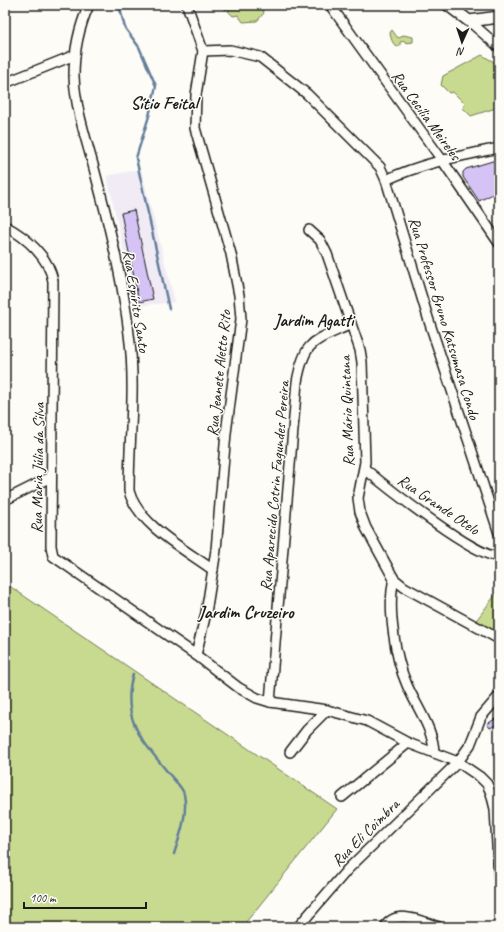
<svg xmlns="http://www.w3.org/2000/svg" width="504" height="932" font-family="Caveat,sans-serif">
<style>
.built{fill:#f1ebf6}
.green{fill:#c8da8f;stroke:#727b56}
.lines{fill:none;stroke-linecap:round;stroke-linejoin:round}
.stream{stroke:#637e99;stroke-width:2.5}
.building{fill:#d4c3f4;stroke:#1c1c1c}
.minor-casing{stroke:#1c1c1c;stroke-width:12}
.tertiary-casing{stroke:#1c1c1c;stroke-width:14}
.minor{stroke:#fdfcf7;stroke-width:9}
.tertiary{stroke:#fdfcf7;stroke-width:11}
.labels{text-anchor:middle;stroke-width:3;stroke-linejoin:round;paint-order:stroke}
.street-label{font-size:16px;fill:#1c1c1c;stroke:#fdfcf7}
.neighbourhood-label{font-size:17px;font-weight:bold;fill:#1c1c1c;stroke:#fdfcf7}
.quarter-label{font-size:18px;font-weight:bold;fill:#1c1c1c;stroke:#fdfcf7}
</style>
<rect width="100%" height="100%" fill="#fdfcf7"/>
<filter id="ink" filterUnits="userSpaceOnUse"><feTurbulence type="fractalNoise" baseFrequency=".025" numOctaves="2"/><feDisplacementMap in="SourceGraphic" scale="8" xChannelSelector="R" yChannelSelector="G"/><feConvolveMatrix kernelMatrix="1 2 1 2 8 2 1 2 1" color-interpolation-filters="sRGB"/></filter>
<g filter="url(#ink)">
<path class="built" d="M 141,169 L 175,302 L 136,306 L 107,176 Z"/>
<g class="green">
<path d="M 223,5 L 261,5 L 264,13 L 257,21 L 243,22 L 238,15 L 233,16 L 228,11 L 230,6 L 226,10 L 222,7 Z"/>
<path d="M 392,30 L 397,37 L 400,38 L 403,35 L 413,37 L 413,42 L 406,43 L 405,41 L 400,42 L 400,45 L 397,47 C 392,43 391,39 390,33 Z"/>
<path d="M 482,55 L 499,65 L 499,107 L 471,116 L 463,108 L 465,104 L 453,92 L 449,93 L 441,85 L 443,76 Z"/>
<path d="M 5,583 L 337,809 L 242,927 L 33,927 L 32,924 L 5,923 Z"/>
<path d="M 499,590 L 499,635 L 475,622 Z"/>
</g>
<g class="lines">
<g class="stream">
<path d="M 119,5 L 125,28 L 139,47 L 156,86 L 149,116 L 136,158 L 169,309"/>
<path d="M 133,674 C 120,720 143,741 170,775 C 174,780 183,788 184,794 C 188,815 180,835 174,854"/>
</g>
</g>
<g class="building">
<path d="M 499,159 L 499,191 L 479,201 L 463,177 L 463,172 L 466,169 Z"/>
<path d="M 134,210 L 153,299 L 139,302 L 121,213 Z"/>
<path d="M 495,719 L 498,724 L 490,728 L 487,724 Z"/>
</g>
<g class="lines">
<g class="minor-casing">
<g id="minor">
<path d="M 89,5 C 79,27 74,52 74,76 C 75,109 88,144 96,176 C 110,228 123,281 129,334 C 136,386 129,439 129,491 C 138,525 186,550 213,570"/>
<path d="M 187,5 L 203,51 L 196,95 L 195,128 L 231,254 L 239,295 L 241,319 L 226,433 L 216,550 L 206,613 L 196,655"/>
<path d="M 330,5 L 442,160 L 499,243"/>
<path d="M 469,21 L 499,47"/>
<path d="M 203,51 L 230,50 L 260,57 L 307,94 L 380,167 L 386,180 L 429,321 L 499,533"/>
<path d="M 5,83 L 75,55"/>
<path d="M 386,180 C 422,163 461,156 499,148"/>
<path d="M 5,226 C 26,237 49,257 53,281 L 51,546 L 53,556 L 196,655 L 239,688 L 257,698 L 270,702 L 327,710 L 367,721 L 408,743 L 458,762 L 480,777 L 487,784 L 491,793 L 495,809 L 499,881"/>
<path d="M 309,230 L 320,240 L 327,254 L 360,350 L 362,362 L 365,462 L 358,498 L 360,512 L 366,528 L 394,579 C 387,607 395,658 407,685 C 416,706 434,730 434,753"/>
<path d="M 365,469 C 384,485 480,561 499,556"/>
<path d="M 5,500 L 51,477"/>
<path d="M 394,579 L 404,587 L 499,639"/>
<path d="M 270,702 L 297,382 C 305,339 313,342 351,324"/>
<path d="M 290,752 L 307,730 L 327,710"/>
<path d="M 342,797 L 408,743"/>
<path d="M 298,927 L 348,869 L 458,762 L 470,745 L 481,717 L 499,696"/>
<path d="M 385,927 C 396,908 423,922 439,927"/>
</g>
</g>
<g class="tertiary-casing">
<path id="tertiary" d="M 448,5 L 469,21 L 499,17"/>
</g>
<use href="#minor" class="minor"/>
<use href="#tertiary" class="tertiary"/>
</g>
</g>
<g class="labels">
<g class="street-label">
<text transform="translate(427 115) rotate(54)" y="6">Rua Cecília Meireles</text>
<text transform="translate(137 301) rotate(81)" y="6">Rua Espírito Santo</text>
<text transform="translate(445 318) rotate(73)" y="6">Rua Professor Bruno Katsumasa Condo</text>
<text transform="translate(218 373) rotate(-84)" y="6">Rua Jeanete Aletto Rito</text>
<text transform="translate(346 411) rotate(-92)" y="6">Rua Mário Quintana</text>
<text transform="translate(37 468) rotate(-89)" y="6">Rua Maria Júlia da Silva</text>
<text transform="translate(274 486) rotate(-85)" y="6">Rua Aparecido Cotrin Fagundes Pereira</text>
<text transform="translate(439 504) rotate(34)" y="6">Rua Grande Otelo</text>
<text transform="translate(365 832) rotate(-45)" y="6">Rua Eli Coimbra</text>
</g>
<g class="neighbourhood-label">
<text x="314" y="326">Jardim Agatti</text>
</g>
<g class="quarter-label">
<text x="164" y="109">Sítio Feital</text>
<text x="246" y="618">Jardim Cruzeiro</text>
</g>
</g>
<rect width="504" height="932" fill="none" stroke="#fdfcf7" stroke-width="20"/>
<rect x="10" y="10" width="484" height="912" fill="none" stroke="#1c1c1c" stroke-width="1.5" filter="url(#ink)"/>
<g transform="translate(462 42) rotate(183)" stroke="#fdfcf7" stroke-width="3" paint-order="stroke">
<path d="M0-3L7 15L0 10L-7 15Z" fill="#1c1c1c"/>
<text y="-6" font-size="11" font-weight="bold" text-anchor="middle" fill="#1c1c1c">N</text>
</g>
<path d="M24 902v6h122v-6" fill="none" stroke="#1c1c1c" stroke-width="2"/>
<text x="30" y="902" font-size="12" fill="#1c1c1c" stroke="#fdfcf7" stroke-width="3" paint-order="stroke">100 m</text>
</svg>
